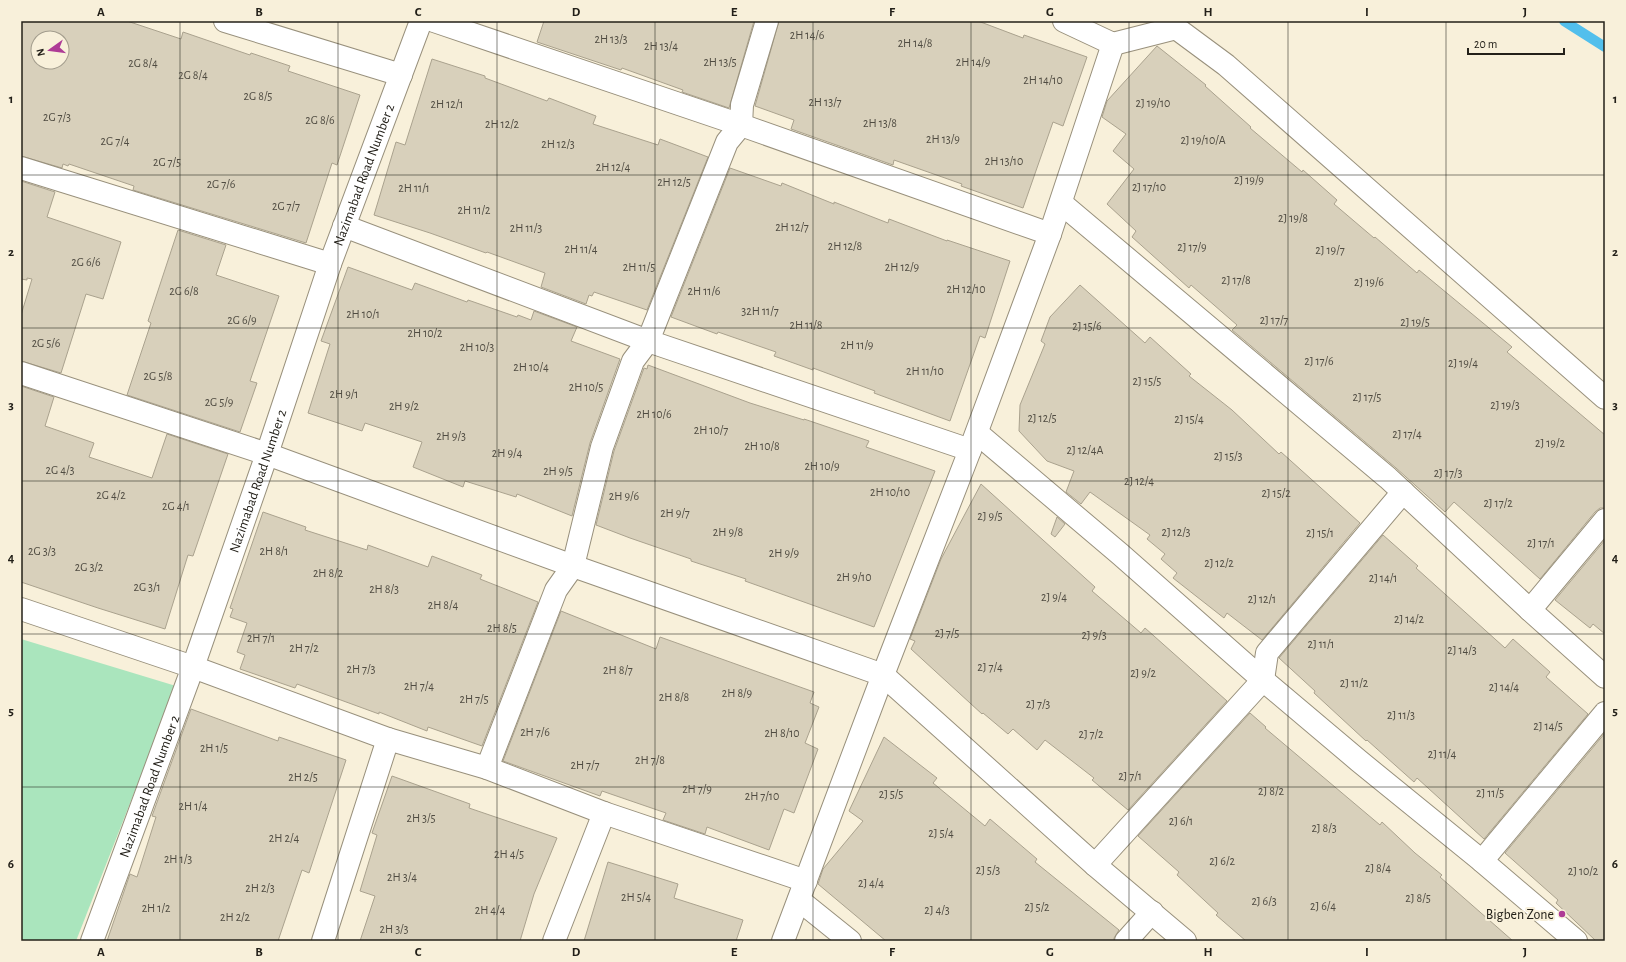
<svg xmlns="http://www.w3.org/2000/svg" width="1626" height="962" font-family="'Alegreya Sans',sans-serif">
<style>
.green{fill:#aae5bd}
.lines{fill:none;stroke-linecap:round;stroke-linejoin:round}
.stream{stroke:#52bfec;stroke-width:10}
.building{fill:#d8d0bb;stroke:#aaa28e;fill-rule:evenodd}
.street-casing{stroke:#98907c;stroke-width:24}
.street{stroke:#fff;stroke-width:22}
.grid{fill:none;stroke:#232019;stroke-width:1;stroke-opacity:0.55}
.poi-dot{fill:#ae3b96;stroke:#f8f0da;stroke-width:1.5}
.labels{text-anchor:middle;stroke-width:4;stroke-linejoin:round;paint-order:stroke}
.number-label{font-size:12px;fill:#504c42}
.street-label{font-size:14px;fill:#232019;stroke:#f8f0da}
.poi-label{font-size:14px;fill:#232019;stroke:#f8f0da;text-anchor:end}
.neatline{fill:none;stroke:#232019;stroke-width:1.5}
.grid-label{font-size:13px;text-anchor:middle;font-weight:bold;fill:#232019}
</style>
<rect width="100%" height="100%" fill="#f8f0da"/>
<path class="green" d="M 21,639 L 176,686 L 76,941 L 21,941 Z"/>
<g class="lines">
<path class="stream" d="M 1564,21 L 1605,47"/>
</g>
<g class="building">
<path d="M 21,21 L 127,21 L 181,39 L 183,32 L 250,55 L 251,53 L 290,66 L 288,71 L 360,95 L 337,165 L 332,163 L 306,243 L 133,190 L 134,186 L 69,164 L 68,166 L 63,164 L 62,168 L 21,156 ZM 38,38 L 62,38 L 62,62 L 38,62 Z"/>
<path d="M 544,21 L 754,21 L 729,108 L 682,92 L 683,90 L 622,68 L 621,70 L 537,42 Z"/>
<path d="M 779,21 L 978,21 L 1023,38 L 1024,35 L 1087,57 L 1063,126 L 1053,122 L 1023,208 L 961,186 L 962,184 L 894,160 L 893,165 L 791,129 L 794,120 L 755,106 Z"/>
<path d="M 1157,46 L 1206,85 L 1205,86 L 1251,127 L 1250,128 L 1302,172 L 1303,170 L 1337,200 L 1334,204 L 1374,238 L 1375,237 L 1417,273 L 1419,270 L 1512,347 L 1507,352 L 1605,435 L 1605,508 L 1600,508 L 1595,512 L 1540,579 L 1454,502 L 1445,512 L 1396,468 L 1232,330 L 1237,325 L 1191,285 L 1189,288 L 1132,237 L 1136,231 L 1107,204 L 1134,169 L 1113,151 L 1126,134 L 1102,117 L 1107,101 Z"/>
<path d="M 432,59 L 485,76 L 485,78 L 547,101 L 549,98 L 596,116 L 593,124 L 658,145 L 660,139 L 708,157 L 647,310 L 594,292 L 592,296 L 589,295 L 586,304 L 541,287 L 545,273 L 487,252 L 486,253 L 430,233 L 374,215 L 396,142 L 405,145 Z"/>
<path d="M 730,168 L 781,186 L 782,183 L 834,204 L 834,202 L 888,223 L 889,219 L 947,241 L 947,240 L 1010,261 L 985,338 L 980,336 L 950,421 L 874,393 L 875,391 L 813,368 L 813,370 L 774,356 L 776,352 L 718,332 L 717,334 L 671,317 Z"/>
<path d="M 21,181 L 55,192 L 47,217 L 121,242 L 103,299 L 86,294 L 61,373 L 21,361 L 21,315 L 32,279 L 27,278 L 27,280 L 21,279 Z"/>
<path d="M 178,230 L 226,245 L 216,275 L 279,296 L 250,381 L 257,383 L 240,432 L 127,395 L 151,323 L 148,321 Z"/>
<path d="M 348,267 L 412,290 L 415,283 L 467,302 L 468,300 L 517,317 L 518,315 L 531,320 L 534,311 L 577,327 L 571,341 L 620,359 L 590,443 L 572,516 L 517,494 L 516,497 L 465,481 L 463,487 L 413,467 L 422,442 L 365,423 L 362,431 L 308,413 L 330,344 L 321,341 Z"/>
<path d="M 1080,285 L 1145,343 L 1150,337 L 1191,374 L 1189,376 L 1232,410 L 1279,454 L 1281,452 L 1360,523 L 1262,640 L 1227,613 L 1224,618 L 1173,578 L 1177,573 L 1161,559 L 1165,554 L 1147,539 L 1150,535 L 1090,492 L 1081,504 L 1066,492 L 1074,471 L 1047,461 L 1019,431 L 1020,405 L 1045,344 L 1041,341 L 1050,317 Z"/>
<path d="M 648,365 L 750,403 L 804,420 L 804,419 L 869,441 L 866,447 L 935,471 L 874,627 L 745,581 L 746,579 L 691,561 L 691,559 L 630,538 L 596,525 L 614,451 L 644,368 L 647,369 Z"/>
<path d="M 21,386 L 54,397 L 45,426 L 94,443 L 89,457 L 152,478 L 167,434 L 228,454 L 193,556 L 188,555 L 165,629 L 98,608 L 21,582 Z"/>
<path d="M 981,484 L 1095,587 L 1092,591 L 1141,633 L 1145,628 L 1227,701 L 1128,810 L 1092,780 L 1094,778 L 1045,740 L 1037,750 L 1013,729 L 1008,734 L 983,713 L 982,714 L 911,649 L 915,641 L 910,639 L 941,559 Z"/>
<path d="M 263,512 L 306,527 L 305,530 L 367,550 L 368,545 L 428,567 L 432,556 L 482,575 L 480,579 L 538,602 L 482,746 L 428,727 L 427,731 L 379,712 L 379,714 L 297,684 L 295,688 L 240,669 L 245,655 L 237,652 L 247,623 L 230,617 L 233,609 L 230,608 Z"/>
<path d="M 1057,517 L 1065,524 L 1055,537 L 1051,534 Z"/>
<path d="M 1383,535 L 1418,566 L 1416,568 L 1505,648 L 1513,639 L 1550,672 L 1546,677 L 1588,714 L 1484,839 L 1417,778 L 1414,782 L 1367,740 L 1366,741 L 1314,693 L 1315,691 L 1279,658 Z"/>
<path d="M 1605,540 L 1605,634 L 1593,624 L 1590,628 L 1555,600 Z"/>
<path d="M 561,611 L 656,649 L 660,637 L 814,692 L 810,703 L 819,707 L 805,743 L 818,749 L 794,813 L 784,809 L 769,850 L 707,827 L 705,834 L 663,820 L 666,813 L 602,791 L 600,796 L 503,761 Z"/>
<path d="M 191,709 L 278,741 L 279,737 L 346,760 L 309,873 L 302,870 L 278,941 L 107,941 L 130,874 L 137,877 L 156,817 L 152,816 Z"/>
<path d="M 1250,713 L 1266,727 L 1265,728 L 1380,825 L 1382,822 L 1415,853 L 1442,875 L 1440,877 L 1513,941 L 1246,941 L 1216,915 L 1218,913 L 1177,875 L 1179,872 L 1138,836 Z"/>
<path d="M 1605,733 L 1605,941 L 1596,941 L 1556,903 L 1558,900 L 1505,853 Z"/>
<path d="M 884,737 L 937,778 L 933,783 L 985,826 L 990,819 L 1037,859 L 1035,862 L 1119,930 L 1114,938 L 1114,941 L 886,941 L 818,884 L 823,869 L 863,821 L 849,811 Z"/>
<path d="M 392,776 L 470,804 L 469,808 L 557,838 L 534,894 L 520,941 L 360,941 L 375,896 L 360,891 L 377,835 L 372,833 Z"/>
<path d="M 608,862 L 678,884 L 674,898 L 743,920 L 736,941 L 584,941 Z"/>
</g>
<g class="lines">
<g class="street-casing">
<g id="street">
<path d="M 225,21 L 401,75"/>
<path d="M 434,21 L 741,125 L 1050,234"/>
<path d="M 1064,21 L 1113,44 L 1176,28 L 1226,65 L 1605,398"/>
<path d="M 21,168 L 330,264"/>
<path d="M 1061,203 L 1388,478 L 1530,610 L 1605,677"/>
<path d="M 344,226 L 648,341 L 970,450"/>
<path d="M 21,373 L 267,454 L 573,566 L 883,675 L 1095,865 L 1185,941"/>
<path d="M 977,433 L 1120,554 L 1263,680 L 1359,761 L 1482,861 L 1576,941"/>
<path d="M 21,609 L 193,667 L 388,739 L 487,768 L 604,813 L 806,881"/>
<path d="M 1530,610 L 1605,520"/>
<path d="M 487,768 L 556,590 L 573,566 L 602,447 L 633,361 L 648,341 L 727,142 L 741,125 L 742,105 L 767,21"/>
<path d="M 1482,861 L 1605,713"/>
<path d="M 1095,865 L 1263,680 L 1267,653 L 1403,492"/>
<path d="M 799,900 L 850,941"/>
<path id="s1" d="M 92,941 L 193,667 L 267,454 L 330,264 L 421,21"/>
<path d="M 323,941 L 388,739"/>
<path d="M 554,941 L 604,813"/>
<path d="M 783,941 L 883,675 L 970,450 L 1050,234 L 1113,44"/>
<path d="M 1126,941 L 1152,912"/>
</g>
</g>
<use href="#street" class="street"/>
</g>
<path class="grid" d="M 180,21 L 180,941M 338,21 L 338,941M 497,21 L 497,941M 655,21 L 655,941M 813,21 L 813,941M 971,21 L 971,941M 1129,21 L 1129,941M 1288,21 L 1288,941M 1446,21 L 1446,941M 21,175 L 1605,175M 21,328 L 1605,328M 21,481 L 1605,481M 21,634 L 1605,634M 21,787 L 1605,787"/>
<circle class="poi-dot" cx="1562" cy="914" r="4"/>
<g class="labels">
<g class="number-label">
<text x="807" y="39">2H 14/6</text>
<text x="611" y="43">2H 13/3</text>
<text x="915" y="47">2H 14/8</text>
<text x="661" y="50">2H 13/4</text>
<text x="720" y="66">2H 13/5</text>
<text x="973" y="66">2H 14/9</text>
<text x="143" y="67">2G 8/4</text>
<text x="193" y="79">2G 8/4</text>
<text x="1043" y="84">2H 14/10</text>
<text x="258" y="100">2G 8/5</text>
<text x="825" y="106">2H 13/7</text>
<text x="1153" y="107">2J 19/10</text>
<text x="447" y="108">2H 12/1</text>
<text x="57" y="121">2G 7/3</text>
<text x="320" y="124">2G 8/6</text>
<text x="880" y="127">2H 13/8</text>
<text x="502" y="128">2H 12/2</text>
<text x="943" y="143">2H 13/9</text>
<text x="1203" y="144">2J 19/10/A</text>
<text x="115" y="145">2G 7/4</text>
<text x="558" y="148">2H 12/3</text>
<text x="1004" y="165">2H 13/10</text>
<text x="167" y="166">2G 7/5</text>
<text x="613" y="171">2H 12/4</text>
<text x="1249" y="184">2J 19/9</text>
<text x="674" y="186">2H 12/5</text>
<text x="221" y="188">2G 7/6</text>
<text x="1149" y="191">2J 17/10</text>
<text x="414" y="192">2H 11/1</text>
<text x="286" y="210">2G 7/7</text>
<text x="474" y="214">2H 11/2</text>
<text x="1293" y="222">2J 19/8</text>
<text x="792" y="231">2H 12/7</text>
<text x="526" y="232">2H 11/3</text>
<text x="845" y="250">2H 12/8</text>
<text x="1192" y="251">2J 17/9</text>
<text x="581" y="253">2H 11/4</text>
<text x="1330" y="254">2J 19/7</text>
<text x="86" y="266">2G 6/6</text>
<text x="639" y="271">2H 11/5</text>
<text x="902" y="271">2H 12/9</text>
<text x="1236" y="284">2J 17/8</text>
<text x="1369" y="286">2J 19/6</text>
<text x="966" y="293">2H 12/10</text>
<text x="184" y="295">2G 6/8</text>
<text x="704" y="295">2H 11/6</text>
<text x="760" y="315">32H 11/7</text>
<text x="363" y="318">2H 10/1</text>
<text x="242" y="324">2G 6/9</text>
<text x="1274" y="324">2J 17/7</text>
<text x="1415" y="326">2J 19/5</text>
<text x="806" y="329">2H 11/8</text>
<text x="1087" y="330">2J 15/6</text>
<text x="425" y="337">2H 10/2</text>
<text x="46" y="347">2G 5/6</text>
<text x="857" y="349">2H 11/9</text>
<text x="477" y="351">2H 10/3</text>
<text x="1319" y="365">2J 17/6</text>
<text x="1463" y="367">2J 19/4</text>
<text x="531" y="371">2H 10/4</text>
<text x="925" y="375">2H 11/10</text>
<text x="158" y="380">2G 5/8</text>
<text x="1147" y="385">2J 15/5</text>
<text x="586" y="391">2H 10/5</text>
<text x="344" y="398">2H 9/1</text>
<text x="1367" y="401">2J 17/5</text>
<text x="219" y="406">2G 5/9</text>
<text x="1505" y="409">2J 19/3</text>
<text x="404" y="410">2H 9/2</text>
<text x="654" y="418">2H 10/6</text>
<text x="1042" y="422">2J 12/5</text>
<text x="1189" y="423">2J 15/4</text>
<text x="711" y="434">2H 10/7</text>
<text x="1407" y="438">2J 17/4</text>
<text x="451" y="440">2H 9/3</text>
<text x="1550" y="447">2J 19/2</text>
<text x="762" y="450">2H 10/8</text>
<text x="1085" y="454">2J 12/4A</text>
<text x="507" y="457">2H 9/4</text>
<text x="1228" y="460">2J 15/3</text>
<text x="822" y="470">2H 10/9</text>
<text x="60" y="474">2G 4/3</text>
<text x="558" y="475">2H 9/5</text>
<text x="1448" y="477">2J 17/3</text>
<text x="1139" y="485">2J 12/4</text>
<text x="890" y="496">2H 10/10</text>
<text x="1276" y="497">2J 15/2</text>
<text x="111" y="499">2G 4/2</text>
<text x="624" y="500">2H 9/6</text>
<text x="1498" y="507">2J 17/2</text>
<text x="176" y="510">2G 4/1</text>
<text x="675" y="517">2H 9/7</text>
<text x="990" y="520">2J 9/5</text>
<text x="728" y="536">2H 9/8</text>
<text x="1176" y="536">2J 12/3</text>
<text x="1320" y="537">2J 15/1</text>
<text x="1541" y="547">2J 17/1</text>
<text x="42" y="555">2G 3/3</text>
<text x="274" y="555">2H 8/1</text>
<text x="784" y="557">2H 9/9</text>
<text x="1219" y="567">2J 12/2</text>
<text x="89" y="571">2G 3/2</text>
<text x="328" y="577">2H 8/2</text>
<text x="854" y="581">2H 9/10</text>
<text x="1383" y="582">2J 14/1</text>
<text x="147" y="591">2G 3/1</text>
<text x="384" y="593">2H 8/3</text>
<text x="1054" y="601">2J 9/4</text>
<text x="1262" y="603">2J 12/1</text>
<text x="443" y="609">2H 8/4</text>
<text x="1409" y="623">2J 14/2</text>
<text x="502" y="632">2H 8/5</text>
<text x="947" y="637">2J 7/5</text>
<text x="1094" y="639">2J 9/3</text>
<text x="261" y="642">2H 7/1</text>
<text x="1321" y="648">2J 11/1</text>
<text x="304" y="652">2H 7/2</text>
<text x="1462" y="654">2J 14/3</text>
<text x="990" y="671">2J 7/4</text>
<text x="361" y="673">2H 7/3</text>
<text x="618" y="674">2H 8/7</text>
<text x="1143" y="677">2J 9/2</text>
<text x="1354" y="687">2J 11/2</text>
<text x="419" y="690">2H 7/4</text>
<text x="1504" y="691">2J 14/4</text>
<text x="737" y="697">2H 8/9</text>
<text x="674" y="701">2H 8/8</text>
<text x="474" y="703">2H 7/5</text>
<text x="1038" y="708">2J 7/3</text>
<text x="1401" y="719">2J 11/3</text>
<text x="1548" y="730">2J 14/5</text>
<text x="535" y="736">2H 7/6</text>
<text x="782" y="737">2H 8/10</text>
<text x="1091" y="738">2J 7/2</text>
<text x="214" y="752">2H 1/5</text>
<text x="1442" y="758">2J 11/4</text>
<text x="650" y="764">2H 7/8</text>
<text x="585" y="769">2H 7/7</text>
<text x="1130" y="780">2J 7/1</text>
<text x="303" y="781">2H 2/5</text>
<text x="697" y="793">2H 7/9</text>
<text x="1271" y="795">2J 8/2</text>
<text x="1490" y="797">2J 11/5</text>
<text x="891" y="798">2J 5/5</text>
<text x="762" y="800">2H 7/10</text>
<text x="193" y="810">2H 1/4</text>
<text x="421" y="822">2H 3/5</text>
<text x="1181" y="825">2J 6/1</text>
<text x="1324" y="832">2J 8/3</text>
<text x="941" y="837">2J 5/4</text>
<text x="284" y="842">2H 2/4</text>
<text x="509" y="858">2H 4/5</text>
<text x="178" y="863">2H 1/3</text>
<text x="1222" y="865">2J 6/2</text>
<text x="1378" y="872">2J 8/4</text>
<text x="988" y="874">2J 5/3</text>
<text x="1583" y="875">2J 10/2</text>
<text x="402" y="881">2H 3/4</text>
<text x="871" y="887">2J 4/4</text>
<text x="260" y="892">2H 2/3</text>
<text x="636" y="901">2H 5/4</text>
<text x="1418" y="902">2J 8/5</text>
<text x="1264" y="905">2J 6/3</text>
<text x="1323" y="910">2J 6/4</text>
<text x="1037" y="911">2J 5/2</text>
<text x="156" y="912">2H 1/2</text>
<text x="490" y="914">2H 4/4</text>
<text x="937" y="914">2J 4/3</text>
<text x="235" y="921">2H 2/2</text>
<text x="394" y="933">2H 3/3</text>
</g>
<g class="street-label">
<text dy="5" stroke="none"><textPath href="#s1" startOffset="813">Nazimabad Road Number 2</textPath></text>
<text dy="5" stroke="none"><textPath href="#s1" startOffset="489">Nazimabad Road Number 2</textPath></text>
<text dy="5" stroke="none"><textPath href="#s1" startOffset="165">Nazimabad Road Number 2</textPath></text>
</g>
<g class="poi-label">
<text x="1554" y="919">Bigben Zone</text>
</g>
</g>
<rect width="1626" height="962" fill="none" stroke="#f8f0da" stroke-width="44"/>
<g transform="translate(50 50) rotate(256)"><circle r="19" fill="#f8f0da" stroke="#a39d8d"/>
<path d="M0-3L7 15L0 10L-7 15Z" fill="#ae3b96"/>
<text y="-6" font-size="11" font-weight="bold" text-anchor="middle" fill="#232019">N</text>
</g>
<path d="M1468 48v6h96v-6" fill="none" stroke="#232019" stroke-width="2"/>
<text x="1474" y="48" font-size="12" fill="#232019" stroke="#f8f0da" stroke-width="3" paint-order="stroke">20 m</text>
<rect x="22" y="22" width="1582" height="918" class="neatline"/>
<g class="grid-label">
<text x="101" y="16">A</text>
<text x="259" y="16">B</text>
<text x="418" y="16">C</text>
<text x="576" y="16">D</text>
<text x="734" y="16">E</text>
<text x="892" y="16">F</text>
<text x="1050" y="16">G</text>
<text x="1208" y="16">H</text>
<text x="1367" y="16">I</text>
<text x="1525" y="16">J</text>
<text x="11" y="103">1</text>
<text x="1615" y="103">1</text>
<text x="11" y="256">2</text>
<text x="1615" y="256">2</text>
<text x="11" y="409">3</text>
<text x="1615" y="409">3</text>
<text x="11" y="562">4</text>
<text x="1615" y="562">4</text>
<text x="11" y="715">5</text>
<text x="1615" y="715">5</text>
<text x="11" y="868">6</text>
<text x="1615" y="868">6</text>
<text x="101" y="956">A</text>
<text x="259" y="956">B</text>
<text x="418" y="956">C</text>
<text x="576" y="956">D</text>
<text x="734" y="956">E</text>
<text x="892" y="956">F</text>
<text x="1050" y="956">G</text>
<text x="1208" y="956">H</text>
<text x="1367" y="956">I</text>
<text x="1525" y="956">J</text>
</g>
</svg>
